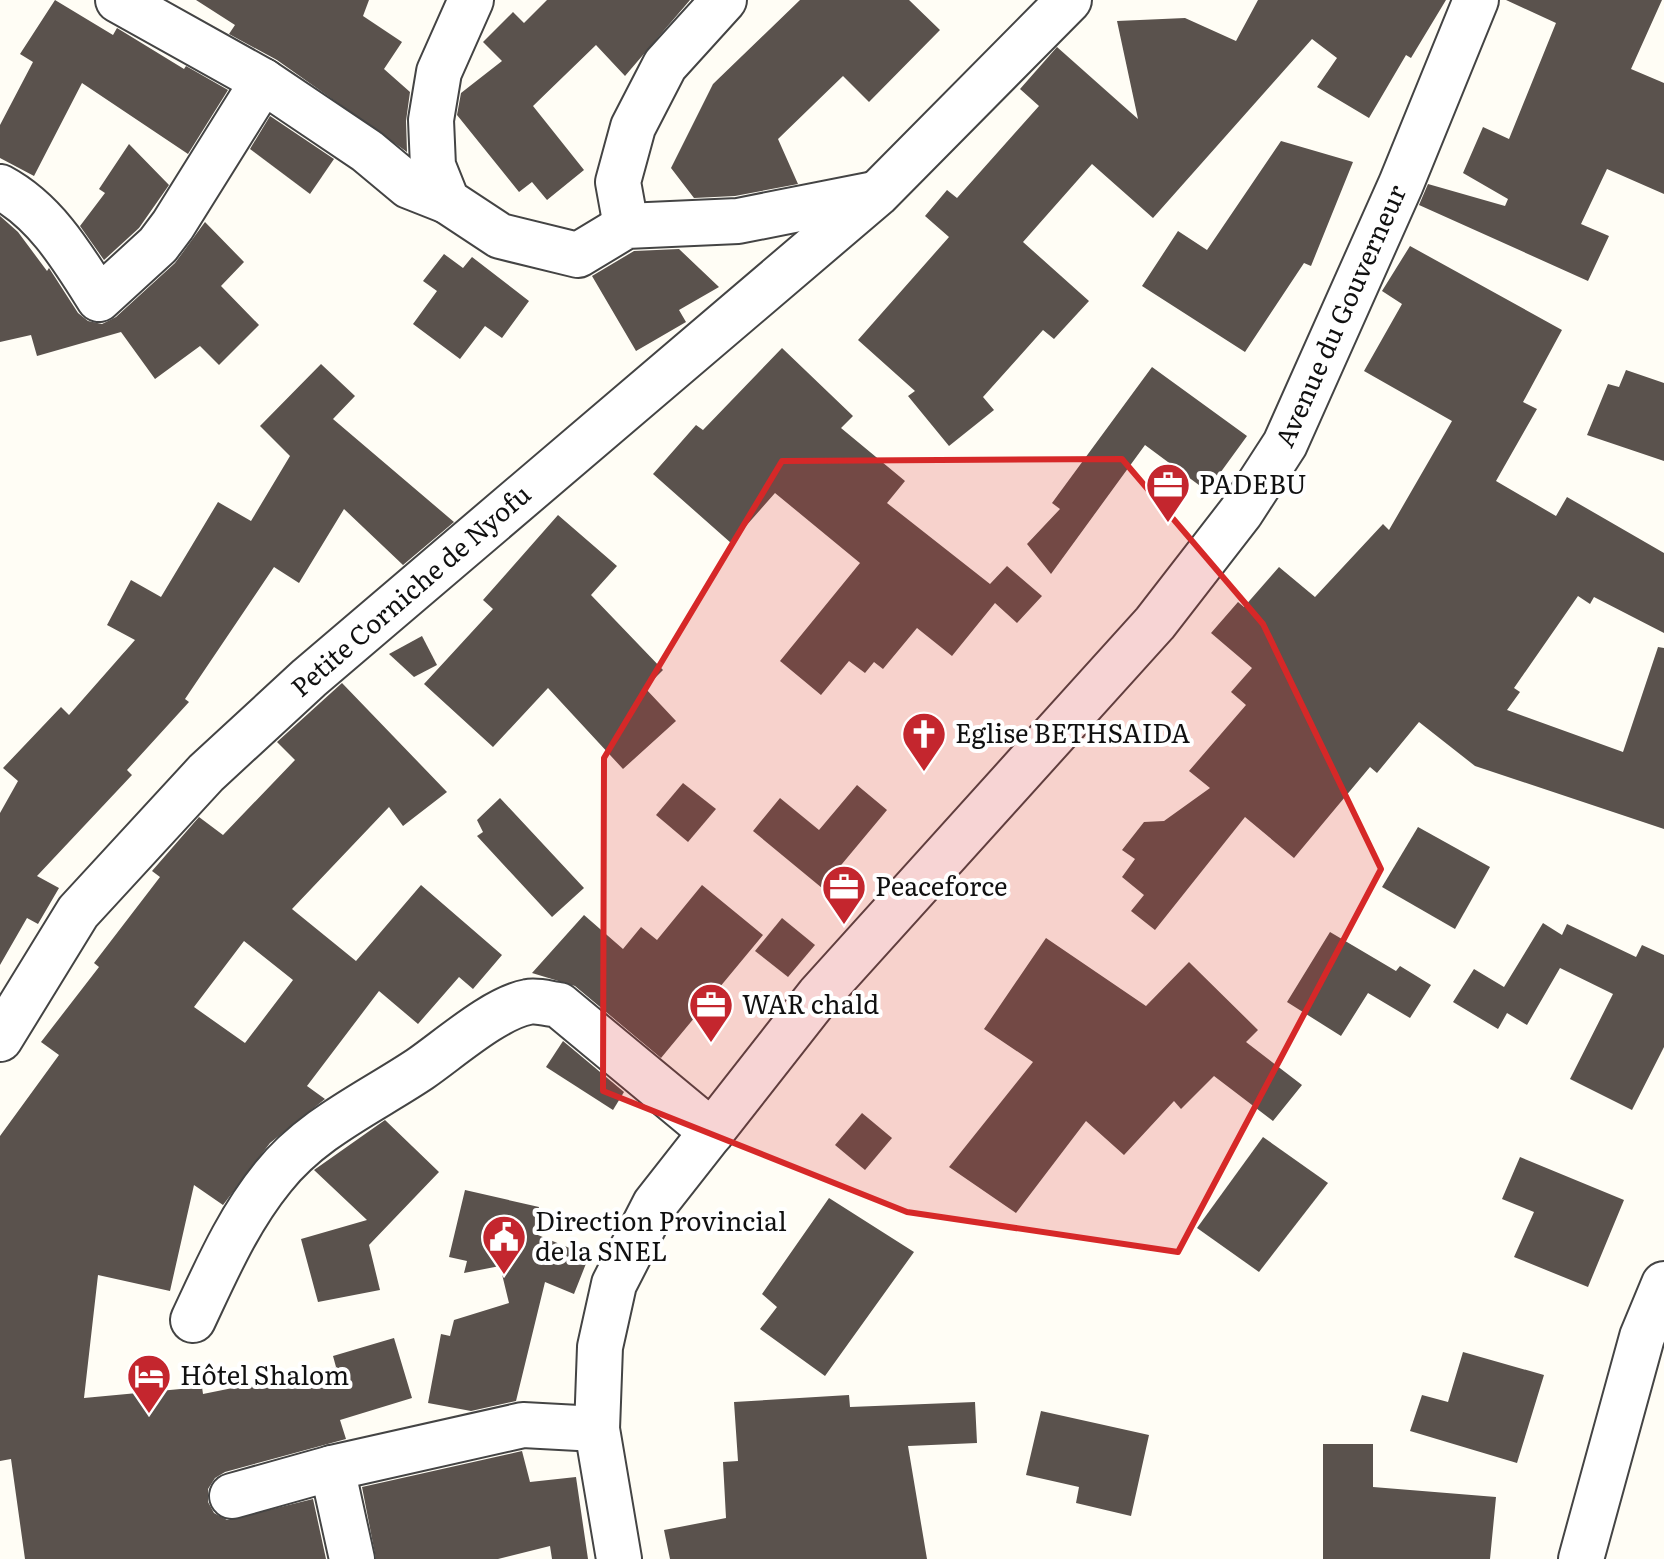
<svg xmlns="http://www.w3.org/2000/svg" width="1664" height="1559" font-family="Literata,serif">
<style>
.building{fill:#5a524d;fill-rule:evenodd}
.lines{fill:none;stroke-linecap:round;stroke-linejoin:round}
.minor-casing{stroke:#444;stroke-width:48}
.minor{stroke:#fff;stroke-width:44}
.marked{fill:#d62828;fill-opacity:0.2;stroke:#d62828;stroke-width:6;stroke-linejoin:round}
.labels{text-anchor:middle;stroke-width:8;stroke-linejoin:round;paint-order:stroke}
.street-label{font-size:26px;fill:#111;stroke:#fff}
.poi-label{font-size:26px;fill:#111;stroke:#fff;text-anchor:start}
</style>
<rect width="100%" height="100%" fill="#fffdf5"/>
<g class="building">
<path d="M 55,0 L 113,35 L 117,28 L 184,69 L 186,66 L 228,90 L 188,154 L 82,83 L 34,176 L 0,158 L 0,125 L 33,62 L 20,54 Z"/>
<path d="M 196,0 L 369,0 L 363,16 L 402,42 L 384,69 L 410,92 L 406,121 L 407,152 L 277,60 L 229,34 L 235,25 Z"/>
<path d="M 547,0 L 690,0 L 625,76 L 596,45 L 533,106 L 584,170 L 547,200 L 532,182 L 519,192 L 457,115 L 461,93 L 502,61 L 483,42 L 513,12 L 524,23 Z"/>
<path d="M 800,0 L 909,0 L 940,30 L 869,102 L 843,76 L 778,139 L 798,184 L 735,196 L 694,198 L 671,168 L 713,84 Z"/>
<path d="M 1258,0 L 1446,0 L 1411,58 L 1406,55 L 1369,118 L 1317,87 L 1337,58 L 1312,39 L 1153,218 L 1092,164 L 1023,242 L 1089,301 L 1054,339 L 1043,330 L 983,397 L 994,410 L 949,446 L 908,396 L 915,391 L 858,340 L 949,237 L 925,216 L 947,190 L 957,198 L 1039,106 L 1020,89 L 1057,47 L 1138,119 L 1117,21 L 1185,18 L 1236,41 Z"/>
<path d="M 1506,0 L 1662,0 L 1631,69 L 1664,83 L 1664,194 L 1607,169 L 1581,224 L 1609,236 L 1588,281 L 1419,205 L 1428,184 L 1505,206 L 1508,199 L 1463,173 L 1483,127 L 1509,139 L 1556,23 Z"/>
<path d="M 270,116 L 334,159 L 310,194 L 250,149 Z"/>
<path d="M 1281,141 L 1353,162 L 1311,266 L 1304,263 L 1245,352 L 1142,286 L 1178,231 L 1207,250 Z"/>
<path d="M 129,144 L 169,185 L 139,228 L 104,260 L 80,226 L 105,193 L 99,189 Z"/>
<path d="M 0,216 L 18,232 L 47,271 L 49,268 L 78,313 L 88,321 L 102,324 L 116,317 L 175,263 L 205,222 L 244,262 L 221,286 L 259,325 L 219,365 L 200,346 L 155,379 L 121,332 L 37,356 L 31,335 L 0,342 Z"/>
<path d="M 1410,246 L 1562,330 L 1523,402 L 1537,409 L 1496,481 L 1556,516 L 1567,497 L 1664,553 L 1664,633 L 1594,597 L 1590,604 L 1578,596 L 1514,688 L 1520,692 L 1507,710 L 1623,752 L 1658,647 L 1664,648 L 1664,829 L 1475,766 L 1419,722 L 1377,773 L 1370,767 L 1294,858 L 1245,817 L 1155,930 L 1131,911 L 1144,895 L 1122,877 L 1135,859 L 1122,850 L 1144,822 L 1164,821 L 1210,788 L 1189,771 L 1246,705 L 1231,692 L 1252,668 L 1211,633 L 1238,602 L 1244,607 L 1279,567 L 1315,597 L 1383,524 L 1389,530 L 1452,421 L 1364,371 L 1402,304 L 1382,291 Z"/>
<path d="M 679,249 L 719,287 L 679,310 L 686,322 L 636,351 L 592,276 L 634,251 Z"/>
<path d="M 444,254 L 463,268 L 472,257 L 529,301 L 502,338 L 485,326 L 460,359 L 413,324 L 437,291 L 423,281 Z"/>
<path d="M 782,348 L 853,416 L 841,428 L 905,481 L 887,503 L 990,584 L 1007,566 L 1042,596 L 1017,623 L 995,603 L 952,656 L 917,628 L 883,669 L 874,662 L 865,673 L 849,661 L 821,695 L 780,661 L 860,563 L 775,493 L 731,543 L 653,474 L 696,425 L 703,430 Z"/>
<path d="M 321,364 L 355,396 L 333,419 L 454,522 L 403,565 L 344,509 L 299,583 L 274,567 L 185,699 L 189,702 L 127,770 L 132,775 L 37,876 L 59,888 L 38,924 L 27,918 L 0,965 L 0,813 L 18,781 L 3,768 L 61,707 L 69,715 L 135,640 L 107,625 L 131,580 L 161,597 L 218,502 L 251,521 L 290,456 L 260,426 Z"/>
<path d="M 1152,367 L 1247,436 L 1207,491 L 1145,445 L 1051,574 L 1027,544 L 1060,509 L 1052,503 Z"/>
<path d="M 1626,370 L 1664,383 L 1664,461 L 1587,435 L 1608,384 L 1619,387 Z"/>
<path d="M 558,515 L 617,566 L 591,595 L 663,670 L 645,688 L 676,721 L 623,769 L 548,688 L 493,747 L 424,684 L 493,609 L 483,600 Z"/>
<path d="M 422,636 L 437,665 L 414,677 L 389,654 Z"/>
<path d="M 342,683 L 447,792 L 403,826 L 389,807 L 292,909 L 356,961 L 421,885 L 502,955 L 473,989 L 459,977 L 418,1024 L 379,991 L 307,1086 L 325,1099 L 270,1143 L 223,1205 L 194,1185 L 170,1291 L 98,1275 L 84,1398 L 202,1387 L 203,1394 L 336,1367 L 333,1356 L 394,1338 L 412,1398 L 340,1420 L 346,1439 L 225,1472 L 215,1478 L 208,1489 L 208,1502 L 214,1513 L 227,1520 L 313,1499 L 326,1559 L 25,1559 L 11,1459 L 0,1461 L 0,1136 L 59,1055 L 41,1042 L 99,967 L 94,963 L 160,877 L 152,871 L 199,817 L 223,835 L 295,760 L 277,742 ZM 244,941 L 293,980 L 245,1043 L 194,1007 Z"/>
<path d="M 683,783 L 716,809 L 688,842 L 656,815 Z"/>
<path d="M 857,785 L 887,810 L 822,888 L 753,831 L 780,798 L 819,830 Z"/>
<path d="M 500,798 L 584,888 L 552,917 L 477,836 L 483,832 L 477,820 Z"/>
<path d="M 1418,827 L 1490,867 L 1455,929 L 1382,887 Z"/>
<path d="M 702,885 L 763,935 L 661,1058 L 575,986 L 532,973 L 584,915 L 623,949 L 641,927 L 657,940 Z"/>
<path d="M 782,918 L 815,945 L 788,977 L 755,951 Z"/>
<path d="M 1543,923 L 1562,935 L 1567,924 L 1636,957 L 1642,945 L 1664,955 L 1664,1047 L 1632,1110 L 1570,1079 L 1613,994 L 1560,968 L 1527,1025 L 1507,1013 L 1498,1029 L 1453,1002 L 1474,969 L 1504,987 Z"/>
<path d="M 1330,932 L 1396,971 L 1400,966 L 1431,985 L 1410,1018 L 1368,993 L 1341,1036 L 1287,1002 Z"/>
<path d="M 1046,938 L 1146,1006 L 1189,962 L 1258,1030 L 1246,1042 L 1302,1085 L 1273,1121 L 1214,1076 L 1181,1109 L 1174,1101 L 1124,1155 L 1086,1121 L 1016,1213 L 949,1167 L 1033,1062 L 984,1029 Z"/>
<path d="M 563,1041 L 624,1092 L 613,1110 L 546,1067 Z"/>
<path d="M 862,1113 L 892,1138 L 865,1170 L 835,1145 Z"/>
<path d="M 385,1120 L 439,1172 L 369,1245 L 380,1290 L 318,1302 L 301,1239 L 367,1220 L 314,1170 Z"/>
<path d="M 1263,1137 L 1328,1183 L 1259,1272 L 1197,1228 Z"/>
<path d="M 1520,1157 L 1624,1200 L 1588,1287 L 1514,1257 L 1534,1212 L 1502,1199 Z"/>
<path d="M 465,1190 L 539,1207 L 533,1233 L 589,1256 L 574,1294 L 545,1282 L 516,1401 L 471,1411 L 428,1403 L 441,1334 L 450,1336 L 454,1320 L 509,1303 L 500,1266 L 464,1273 L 467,1261 L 449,1257 Z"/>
<path d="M 829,1198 L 914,1252 L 825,1376 L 760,1329 L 777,1307 L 762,1294 Z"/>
<path d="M 1463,1352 L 1544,1375 L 1517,1463 L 1410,1431 L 1422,1395 L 1448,1402 Z"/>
<path d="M 849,1395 L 850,1407 L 975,1402 L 977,1443 L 908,1446 L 927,1559 L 670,1559 L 664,1530 L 726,1518 L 723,1462 L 738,1461 L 734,1402 Z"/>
<path d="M 1041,1411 L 1149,1435 L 1131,1516 L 1076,1503 L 1079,1487 L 1026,1475 Z"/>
<path d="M 1323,1444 L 1373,1444 L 1373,1487 L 1496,1497 L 1490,1559 L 1323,1559 Z"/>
<path d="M 522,1451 L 530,1482 L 576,1477 L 588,1559 L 552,1559 L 550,1546 L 498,1559 L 376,1559 L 362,1487 Z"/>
</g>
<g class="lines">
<g class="minor-casing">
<g id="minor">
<path d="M 118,0 L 263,81"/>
<path d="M 471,0 L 439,72 L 431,120 L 433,166 L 447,201 L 500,236 L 578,255 L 626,226 L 738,221 L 874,194"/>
<path d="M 0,187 C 45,211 72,256 99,299 L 158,245 L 173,225 L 263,81 L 367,151 L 409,186 L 447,201"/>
<path d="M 626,226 L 618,182 L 633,127 L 665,65 L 724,0"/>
<path d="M 0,1039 L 78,912 L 206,773 L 309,678 L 877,194 L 1069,0"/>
<path d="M 193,1320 C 217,1269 238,1220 273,1177 C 312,1128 369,1103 420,1069 C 449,1049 495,1008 528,1002 C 537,1000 550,1004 559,1005 L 712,1132"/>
<path d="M 332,1468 L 352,1559"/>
<path d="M 232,1496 L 332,1468 L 523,1425 L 597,1429"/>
<path d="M 619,1559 L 597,1429 L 600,1347 L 614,1284 L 655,1204 L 819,995 L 1155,623 L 1241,512 L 1285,444 L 1401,184 L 1476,0"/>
<path d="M 1581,1559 L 1642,1337 L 1664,1284"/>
</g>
</g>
<use href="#minor" class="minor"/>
</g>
<path class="marked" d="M 1122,459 L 1263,624 L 1381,869 L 1178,1252 L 907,1212 L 603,1091 L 604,758 L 782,461 Z"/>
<defs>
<g id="office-pin" transform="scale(2.3)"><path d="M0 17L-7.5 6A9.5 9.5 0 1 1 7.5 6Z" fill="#c4262e" stroke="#fff"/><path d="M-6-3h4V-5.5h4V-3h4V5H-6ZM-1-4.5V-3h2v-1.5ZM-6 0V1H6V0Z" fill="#fff"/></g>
<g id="church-pin" transform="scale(2.3)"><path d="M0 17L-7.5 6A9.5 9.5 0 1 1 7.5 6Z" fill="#c4262e" stroke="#fff"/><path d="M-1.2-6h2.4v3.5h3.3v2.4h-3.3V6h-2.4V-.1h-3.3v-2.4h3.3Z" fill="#fff"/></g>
<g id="civic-pin" transform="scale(2.3)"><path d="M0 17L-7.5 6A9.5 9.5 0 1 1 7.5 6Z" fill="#c4262e" stroke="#fff"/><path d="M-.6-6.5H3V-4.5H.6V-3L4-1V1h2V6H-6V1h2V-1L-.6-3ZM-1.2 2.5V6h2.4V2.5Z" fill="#fff"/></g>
<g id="hotel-pin" transform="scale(2.3)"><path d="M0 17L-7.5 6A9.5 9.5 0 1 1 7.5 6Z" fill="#c4262e" stroke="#fff"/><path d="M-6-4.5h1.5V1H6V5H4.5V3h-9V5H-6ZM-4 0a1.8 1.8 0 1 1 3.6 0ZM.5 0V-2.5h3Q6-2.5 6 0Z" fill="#fff"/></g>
</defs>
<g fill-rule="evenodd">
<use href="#office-pin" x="1168" y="485"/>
<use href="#church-pin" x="924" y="734"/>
<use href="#office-pin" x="844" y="887"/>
<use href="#office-pin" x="711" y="1005"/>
<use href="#civic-pin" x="504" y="1237"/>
<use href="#hotel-pin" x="149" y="1376"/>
</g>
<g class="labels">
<g class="street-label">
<text transform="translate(1341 316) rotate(-66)" y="9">Avenue du Gouverneur</text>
<text transform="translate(411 591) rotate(-41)" y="9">Petite Corniche de Nyofu</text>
</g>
<g class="poi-label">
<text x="1199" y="494">PADEBU</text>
<text x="955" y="743">Eglise BETHSAIDA</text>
<text x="875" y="896">Peaceforce</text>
<text x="742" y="1014">WAR chald</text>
<text x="535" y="1231">Direction Provincial<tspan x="535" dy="30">de la SNEL</tspan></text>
<text x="180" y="1385">Hôtel Shalom</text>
</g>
</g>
</svg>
